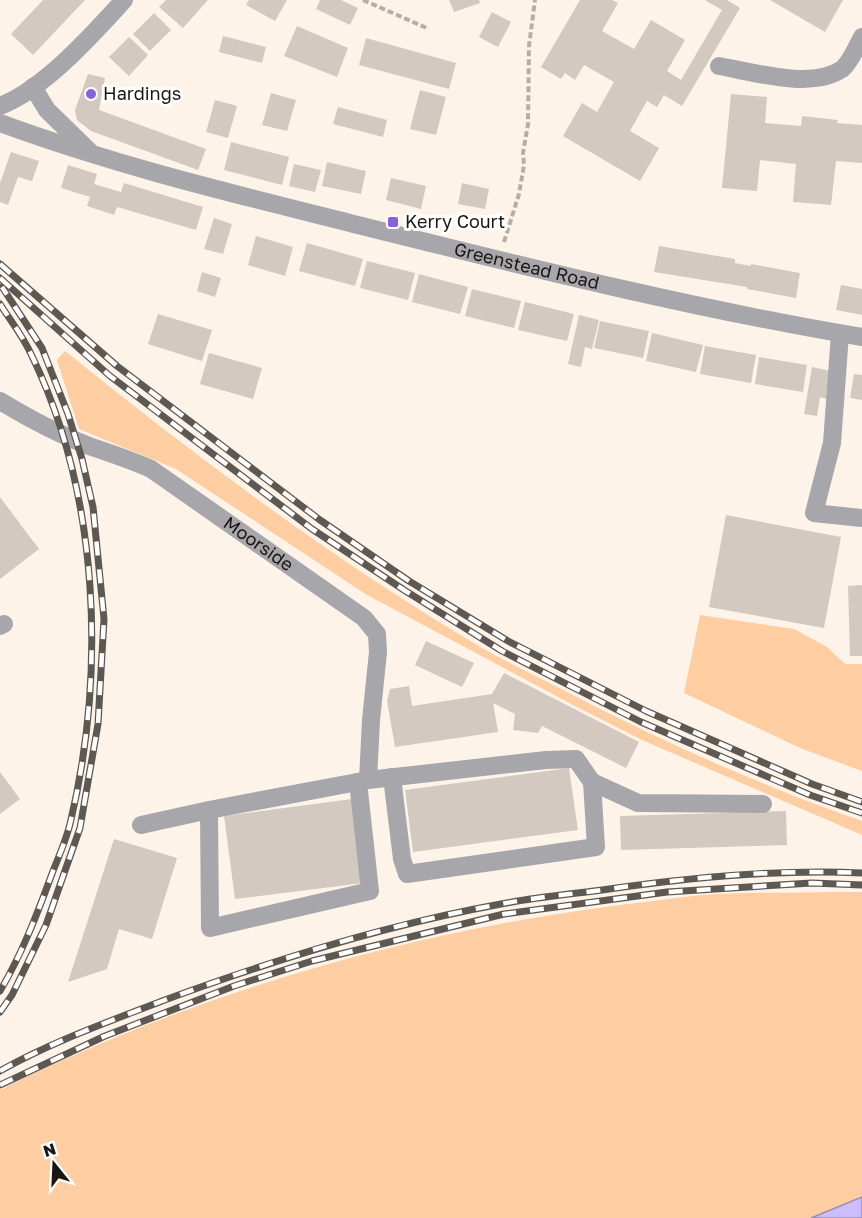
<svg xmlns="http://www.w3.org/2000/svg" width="862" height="1218" font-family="'Golos Text',sans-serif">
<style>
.green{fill:#fecea2}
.water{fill:#ccbefe;stroke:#978cb7;stroke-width:1.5}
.building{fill:#d4c9c0}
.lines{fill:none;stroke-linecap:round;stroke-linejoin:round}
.path{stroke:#b6aea6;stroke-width:4;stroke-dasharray:6 3;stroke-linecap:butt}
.minor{stroke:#a7a6ab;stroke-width:18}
.rail-casing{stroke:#5e5852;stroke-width:7}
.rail{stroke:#fff;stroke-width:4.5;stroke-dasharray:14;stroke-linecap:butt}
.poi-dot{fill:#8862dd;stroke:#fff;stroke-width:2}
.labels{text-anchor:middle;stroke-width:6;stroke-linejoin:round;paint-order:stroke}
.poi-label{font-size:18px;fill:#1a1612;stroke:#fff;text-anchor:start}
.street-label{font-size:18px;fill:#1a1612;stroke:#fff}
</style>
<rect width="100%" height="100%" fill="#fef3e9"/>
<g class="green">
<path d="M 65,351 C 199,459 336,562 484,649 C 512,665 542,679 571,694 C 665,743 762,786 862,821 L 862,835 L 642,740 L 573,705 L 367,595 L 176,469 L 79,429 L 57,360 Z"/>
<path d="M 700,615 L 794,629 L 827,647 L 845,664 L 862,664 L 862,771 L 800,748 L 684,693 Z"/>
<path d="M 838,892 L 862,892 L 862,1218 L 0,1218 L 0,1090 C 192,994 407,932 620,905 C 647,902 674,898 701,895 C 747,892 792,893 838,892 Z"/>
</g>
<path class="water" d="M 862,1197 L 862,1218 L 811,1218 Z"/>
<g class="building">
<path d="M 43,0 L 85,0 L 33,55 L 11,34 Z"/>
<path d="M 166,0 L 208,0 L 183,28 L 159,7 Z"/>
<path d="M 249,0 L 287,0 L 275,21 L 246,5 Z"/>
<path d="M 320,0 L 341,0 L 358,8 L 350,25 L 316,9 Z"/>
<path d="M 449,0 L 479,0 L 480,3 L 454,12 Z"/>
<path d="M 580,0 L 612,0 L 618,3 L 602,31 L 634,49 L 651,20 L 685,40 L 667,71 L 681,80 L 722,10 L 705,0 L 727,0 L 740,8 L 682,106 L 664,95 L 657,107 L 647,101 L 630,131 L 659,148 L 640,181 L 563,136 L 582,103 L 597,112 L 614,82 L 584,65 L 575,80 L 565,73 L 561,79 L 541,67 Z"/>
<path d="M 770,0 L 843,0 L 825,32 Z"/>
<path d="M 492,12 L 511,22 L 498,47 L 479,37 Z"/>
<path d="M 154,13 L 171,30 L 150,51 L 133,34 Z"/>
<path d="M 297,26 L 348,48 L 337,77 L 284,56 Z"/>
<path d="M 223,36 L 266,47 L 262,63 L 219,52 Z"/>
<path d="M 129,37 L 148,55 L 129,76 L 109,57 Z"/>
<path d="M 366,38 L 456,63 L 449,89 L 359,65 Z"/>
<path d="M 88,74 L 105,78 L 99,110 L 206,149 L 198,170 L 91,131 L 77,120 L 75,110 Z"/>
<path d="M 420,90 L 446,97 L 436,135 L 410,129 Z"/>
<path d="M 271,93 L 296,100 L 287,131 L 262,125 Z"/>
<path d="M 731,94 L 767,97 L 765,123 L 801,126 L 802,116 L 838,120 L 837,123 L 862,125 L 862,163 L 836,161 L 831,205 L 793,202 L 796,164 L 760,160 L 757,191 L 722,188 Z"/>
<path d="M 215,100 L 237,106 L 228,138 L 206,132 Z"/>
<path d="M 338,107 L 387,120 L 383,137 L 333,124 Z"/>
<path d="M 231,142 L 289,157 L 282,185 L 224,170 Z"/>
<path d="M 11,152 L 39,161 L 32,181 L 18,177 L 8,205 L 0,202 L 0,183 Z"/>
<path d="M 327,162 L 366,171 L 361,194 L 322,186 Z"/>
<path d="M 294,164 L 321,170 L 315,192 L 289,186 Z"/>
<path d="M 68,165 L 97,174 L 94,184 L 121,192 L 124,183 L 203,207 L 196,230 L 117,207 L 114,215 L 87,206 L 90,197 L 61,188 Z"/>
<path d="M 391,178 L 426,186 L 421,209 L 386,200 Z"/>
<path d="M 462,183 L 489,189 L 485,209 L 458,204 Z"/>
<path d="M 214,218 L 232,224 L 223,254 L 204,249 Z"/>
<path d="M 256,236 L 293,247 L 285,276 L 248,265 Z"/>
<path d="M 307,243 L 363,259 L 355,286 L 299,271 Z"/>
<path d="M 659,246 L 735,259 L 735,263 L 751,266 L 751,264 L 800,273 L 796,298 L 747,289 L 747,287 L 654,272 Z"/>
<path d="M 367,261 L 415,273 L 408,300 L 360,288 Z"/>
<path d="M 202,272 L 221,278 L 215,297 L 197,291 Z"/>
<path d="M 419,274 L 468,287 L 460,314 L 412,302 Z"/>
<path d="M 841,285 L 862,289 L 862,315 L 836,310 Z"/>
<path d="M 472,289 L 521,301 L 514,328 L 465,316 Z"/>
<path d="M 525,302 L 574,314 L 567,341 L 518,330 Z"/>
<path d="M 158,314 L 212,330 L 202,361 L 148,344 Z"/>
<path d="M 579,315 L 599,320 L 592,349 L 585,347 L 581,367 L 568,364 Z"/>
<path d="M 600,321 L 649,331 L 643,358 L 594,348 Z"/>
<path d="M 652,333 L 703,345 L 696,372 L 646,361 Z"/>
<path d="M 705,346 L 756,355 L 751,383 L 700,374 Z"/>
<path d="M 209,353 L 262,368 L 253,399 L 200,384 Z"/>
<path d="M 759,357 L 807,365 L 803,392 L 755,384 Z"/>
<path d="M 812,367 L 831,371 L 827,399 L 820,397 L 817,416 L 804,414 Z"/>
<path d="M 854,374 L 862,375 L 862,400 L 850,398 Z"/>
<path d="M 0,497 L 39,549 L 0,579 Z"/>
<path d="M 726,515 L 841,537 L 824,628 L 709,607 Z"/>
<path d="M 862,585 L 862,656 L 850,656 L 848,586 Z"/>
<path d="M 426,641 L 474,663 L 462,687 L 415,665 Z"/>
<path d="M 504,673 L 639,742 L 626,768 L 542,726 L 538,733 L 513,730 L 515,714 L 493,703 L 498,732 L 395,747 L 387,701 L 390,689 L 409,686 L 412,706 L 492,694 Z"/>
<path d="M 569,768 L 578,830 L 413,852 L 405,790 Z"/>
<path d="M 0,772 L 20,799 L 0,814 Z"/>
<path d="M 352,799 L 363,883 L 235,899 L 224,816 Z"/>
<path d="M 786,811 L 787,845 L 621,850 L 620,816 Z"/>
<path d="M 114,839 L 177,858 L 152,939 L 119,929 L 107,969 L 68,982 Z"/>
</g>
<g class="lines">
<g class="path">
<path d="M 363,0 L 429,29"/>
<path d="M 504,242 L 519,194 L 524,165 L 523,153 L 528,124 L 529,46 L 535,0"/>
</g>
<g class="minor">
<path d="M 719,66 C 753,72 812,90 842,69 C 850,63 857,46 862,37"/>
<path d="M 33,87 L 47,110 L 89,151"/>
<path d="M 0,106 C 44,89 92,35 124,0"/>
<path id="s1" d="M 0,123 C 119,167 243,196 366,227 C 531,268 695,309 862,337"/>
<path d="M 840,334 L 832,443 L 814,513 L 862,518"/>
<path id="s2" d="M 0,401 C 28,418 58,434 89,446 C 110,453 131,460 151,469 L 364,618 L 377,634 L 378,652 L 371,720 L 368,780"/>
<path d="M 0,626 L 4,624"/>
<path d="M 392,777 L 402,859 L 407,874 L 596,847 L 592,782"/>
<path d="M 209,810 L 210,928 L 370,891 L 358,782"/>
<path d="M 141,825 L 209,810 L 368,780 L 546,760 L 576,759 L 592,782 L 638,803 L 763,804"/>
</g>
<g class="rail-casing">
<g id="rail">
<path d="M 0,264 L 117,366 L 320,520 L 409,581 L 508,641 L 646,711 L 812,784 L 862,802"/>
<path d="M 0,278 L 110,376 L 312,529 L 404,590 L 502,651 L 641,722 L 810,795 L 862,813"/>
<path d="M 0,304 C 10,320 23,336 31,354 C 100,495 106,673 70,824 C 66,840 59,856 53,871 C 38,912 22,954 0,991"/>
<path d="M 0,1012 L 12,995 L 46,925 L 80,828 L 98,724 L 104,619 L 93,507 L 82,459 L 68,414 L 42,348 L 2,287"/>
<path d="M 0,1071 C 51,1042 108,1022 162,1001 C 273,960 385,925 501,904 C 537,897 573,894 609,889 C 693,877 778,869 862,873"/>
<path d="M 0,1085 L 105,1036 L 234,986 L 312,961 L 504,914 L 667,892 L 812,883 L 862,885"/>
</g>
</g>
<use href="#rail" class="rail"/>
</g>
<g class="poi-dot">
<circle cx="91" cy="94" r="6"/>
<rect x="387" y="216" width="12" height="12" rx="3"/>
</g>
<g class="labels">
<g class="poi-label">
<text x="103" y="100">Hardings</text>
<text x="405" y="228">Kerry Court</text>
</g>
<g class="street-label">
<text dy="6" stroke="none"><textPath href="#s1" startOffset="546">Greenstead Road</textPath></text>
<text dy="6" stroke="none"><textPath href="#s2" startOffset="297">Moorside</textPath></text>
</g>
</g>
<g transform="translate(54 1164) rotate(342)" stroke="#ffffff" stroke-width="4.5" paint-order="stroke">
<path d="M0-4.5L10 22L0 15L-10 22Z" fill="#1a1612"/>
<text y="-9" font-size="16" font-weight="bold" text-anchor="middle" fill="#1a1612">N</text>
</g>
</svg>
